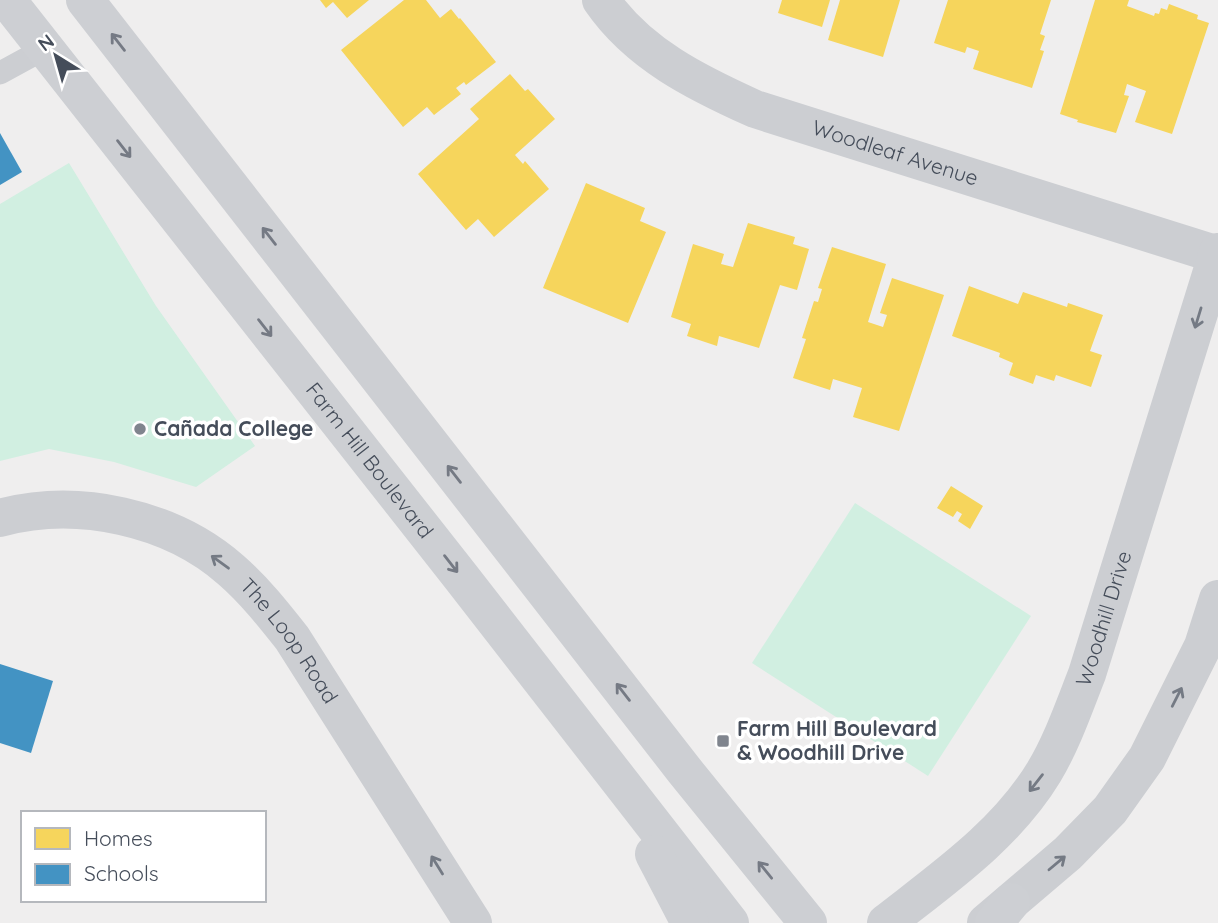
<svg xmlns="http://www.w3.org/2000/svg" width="1218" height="923" font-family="Quicksand,sans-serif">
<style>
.green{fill:#d1efe1}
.homes{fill:#f6d55c}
.schools{fill:#4393c3}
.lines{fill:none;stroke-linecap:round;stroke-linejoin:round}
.service{stroke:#ccced2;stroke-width:23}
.minor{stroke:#ccced2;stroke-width:38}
.secondary{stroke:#cdcfd3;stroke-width:38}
.oneway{stroke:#757a84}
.oneway2{stroke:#747a84}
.poi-dot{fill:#80858e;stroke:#fff;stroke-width:2.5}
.labels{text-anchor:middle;stroke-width:7;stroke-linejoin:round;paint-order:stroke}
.street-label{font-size:21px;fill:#454d5a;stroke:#fff}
.poi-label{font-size:21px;font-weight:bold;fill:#454d5a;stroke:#fff;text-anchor:start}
</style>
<rect width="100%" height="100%" fill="#efeeee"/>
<g class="green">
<path d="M 69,163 L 156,306 L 255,446 L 196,487 L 114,462 L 49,449 L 0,461 L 0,204 Z"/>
<path d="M 855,503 L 1031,616 L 928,776 L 752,663 Z"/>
</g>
<g class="homes">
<path d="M 320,0 L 369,0 L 347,18 L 333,2 L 326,8 Z"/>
<path d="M 404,0 L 426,0 L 440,18 L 451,9 L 459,19 L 460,18 L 496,62 L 466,85 L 464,82 L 456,88 L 461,94 L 434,115 L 427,107 L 403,127 L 341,50 Z"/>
<path d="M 782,0 L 830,0 L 822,27 L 778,13 Z"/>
<path d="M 840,0 L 900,0 L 883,57 L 828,40 Z"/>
<path d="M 948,0 L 1051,0 L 1040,34 L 1045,36 L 1040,50 L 1044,51 L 1032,88 L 973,69 L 979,51 L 967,47 L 965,53 L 934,43 Z"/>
<path d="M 1095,0 L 1129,0 L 1127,6 L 1154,16 L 1155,13 L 1159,14 L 1161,8 L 1167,10 L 1169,4 L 1198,15 L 1197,19 L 1209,23 L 1172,134 L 1135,122 L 1146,91 L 1127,84 L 1124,95 L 1129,96 L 1116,133 L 1077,122 L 1078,120 L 1060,114 Z"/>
<path d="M 510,74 L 525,91 L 528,89 L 555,119 L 515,155 L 523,164 L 525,161 L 549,189 L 494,237 L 478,219 L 466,230 L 418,174 L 479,119 L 470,109 Z"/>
<path d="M 586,183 L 645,208 L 640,221 L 666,232 L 628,323 L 543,288 Z"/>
<path d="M 748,223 L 795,237 L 793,244 L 809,249 L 797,290 L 780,285 L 759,348 L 719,336 L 717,346 L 687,336 L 691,324 L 671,317 L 693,244 L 724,254 L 721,264 L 733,267 Z"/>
<path d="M 832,247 L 886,264 L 868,322 L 883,327 L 887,315 L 880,313 L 892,278 L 944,295 L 899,431 L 853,417 L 862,388 L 833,379 L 830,390 L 793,378 L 806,339 L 802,338 L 814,301 L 818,302 L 822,289 L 818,288 Z"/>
<path d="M 969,286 L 1018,304 L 1023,292 L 1067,307 L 1068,303 L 1103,315 L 1090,351 L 1102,355 L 1091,387 L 1056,375 L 1054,381 L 1036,375 L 1033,384 L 1009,375 L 1013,363 L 999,357 L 1000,353 L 952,336 Z"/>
<path d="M 951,486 L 983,506 L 970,529 L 958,521 L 962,514 L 957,511 L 953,517 L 937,508 Z"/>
</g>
<g class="schools">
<path d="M 0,133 L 22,172 L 0,185 Z"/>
<path d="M 0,664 L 53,681 L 31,753 L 0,743 Z"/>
</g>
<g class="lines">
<path class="service" d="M 0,73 L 44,49"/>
<g class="minor">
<path id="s1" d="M 601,0 C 638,54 697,83 755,109 L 1218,255"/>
<path id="s2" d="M 0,518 C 77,497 171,517 231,570 C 254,590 273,614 292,638 L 473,923"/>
<path id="s3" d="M 886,923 C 942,879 1006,835 1044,772 C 1062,742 1074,707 1087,674 L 1218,252"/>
<path d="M 986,923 L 1068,853 L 1110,810 L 1147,758 L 1203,646 L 1218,599"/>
</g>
<g class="secondary">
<path id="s4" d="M 7,0 L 461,577 L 730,923"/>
<path d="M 85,0 L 684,770 L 808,923"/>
<path d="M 654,854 L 690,923"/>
<path d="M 994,923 L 1011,902"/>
</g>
</g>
<defs><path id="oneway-shaft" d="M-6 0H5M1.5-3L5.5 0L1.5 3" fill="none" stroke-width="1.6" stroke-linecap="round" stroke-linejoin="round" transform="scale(1.75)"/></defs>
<g class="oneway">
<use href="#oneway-shaft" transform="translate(118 42) rotate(-128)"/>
<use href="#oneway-shaft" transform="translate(124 149) rotate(52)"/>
<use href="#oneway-shaft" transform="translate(269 236) rotate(-128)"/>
<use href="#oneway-shaft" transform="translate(265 328) rotate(52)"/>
<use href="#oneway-shaft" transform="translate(454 474) rotate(-128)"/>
<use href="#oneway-shaft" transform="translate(451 564) rotate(52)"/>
<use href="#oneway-shaft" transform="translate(623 692) rotate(-128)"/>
<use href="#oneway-shaft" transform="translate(765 870) rotate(-129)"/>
</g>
<g class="oneway2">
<use href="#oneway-shaft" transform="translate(1198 318) rotate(107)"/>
<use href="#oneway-shaft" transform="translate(220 562) rotate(-144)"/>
<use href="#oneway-shaft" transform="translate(1177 697) rotate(-63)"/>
<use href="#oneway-shaft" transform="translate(1036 783) rotate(128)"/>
<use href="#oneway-shaft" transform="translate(1057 863) rotate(-40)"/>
<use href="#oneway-shaft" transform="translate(437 865) rotate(-122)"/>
</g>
<g class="poi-dot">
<circle cx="140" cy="429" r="7"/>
<rect x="716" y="734" width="14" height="14" rx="3.5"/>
</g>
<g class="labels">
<g class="street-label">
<text dy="7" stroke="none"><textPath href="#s1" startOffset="338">Woodleaf Avenue</textPath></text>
<text dy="7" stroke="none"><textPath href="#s4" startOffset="586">Farm Hill Boulevard</textPath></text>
<text dy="7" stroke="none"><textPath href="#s3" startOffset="385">Woodhill Drive</textPath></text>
<text dy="7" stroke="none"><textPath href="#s2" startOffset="338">The Loop Road</textPath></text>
</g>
<g class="poi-label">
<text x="154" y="436">Cañada College</text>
<text x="737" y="736">Farm Hill Boulevard<tspan x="737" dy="24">&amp; Woodhill Drive</tspan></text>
</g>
</g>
<rect x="21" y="811" width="245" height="91" fill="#ffffff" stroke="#b5b8bd" stroke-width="2"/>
<rect x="35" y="828" width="35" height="21" fill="#f6d55c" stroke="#b5b8bd" stroke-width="2"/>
<text x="84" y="846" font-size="21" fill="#454d5a">Homes</text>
<rect x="35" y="864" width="35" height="21" fill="#4393c3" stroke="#b5b8bd" stroke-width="2"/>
<text x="84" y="881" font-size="21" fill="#454d5a">Schools</text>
<g transform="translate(56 56) rotate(323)" stroke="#ffffff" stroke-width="5" paint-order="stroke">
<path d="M0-5L12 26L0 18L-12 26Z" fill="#454d5a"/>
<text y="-10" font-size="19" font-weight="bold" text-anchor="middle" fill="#454d5a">N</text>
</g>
</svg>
